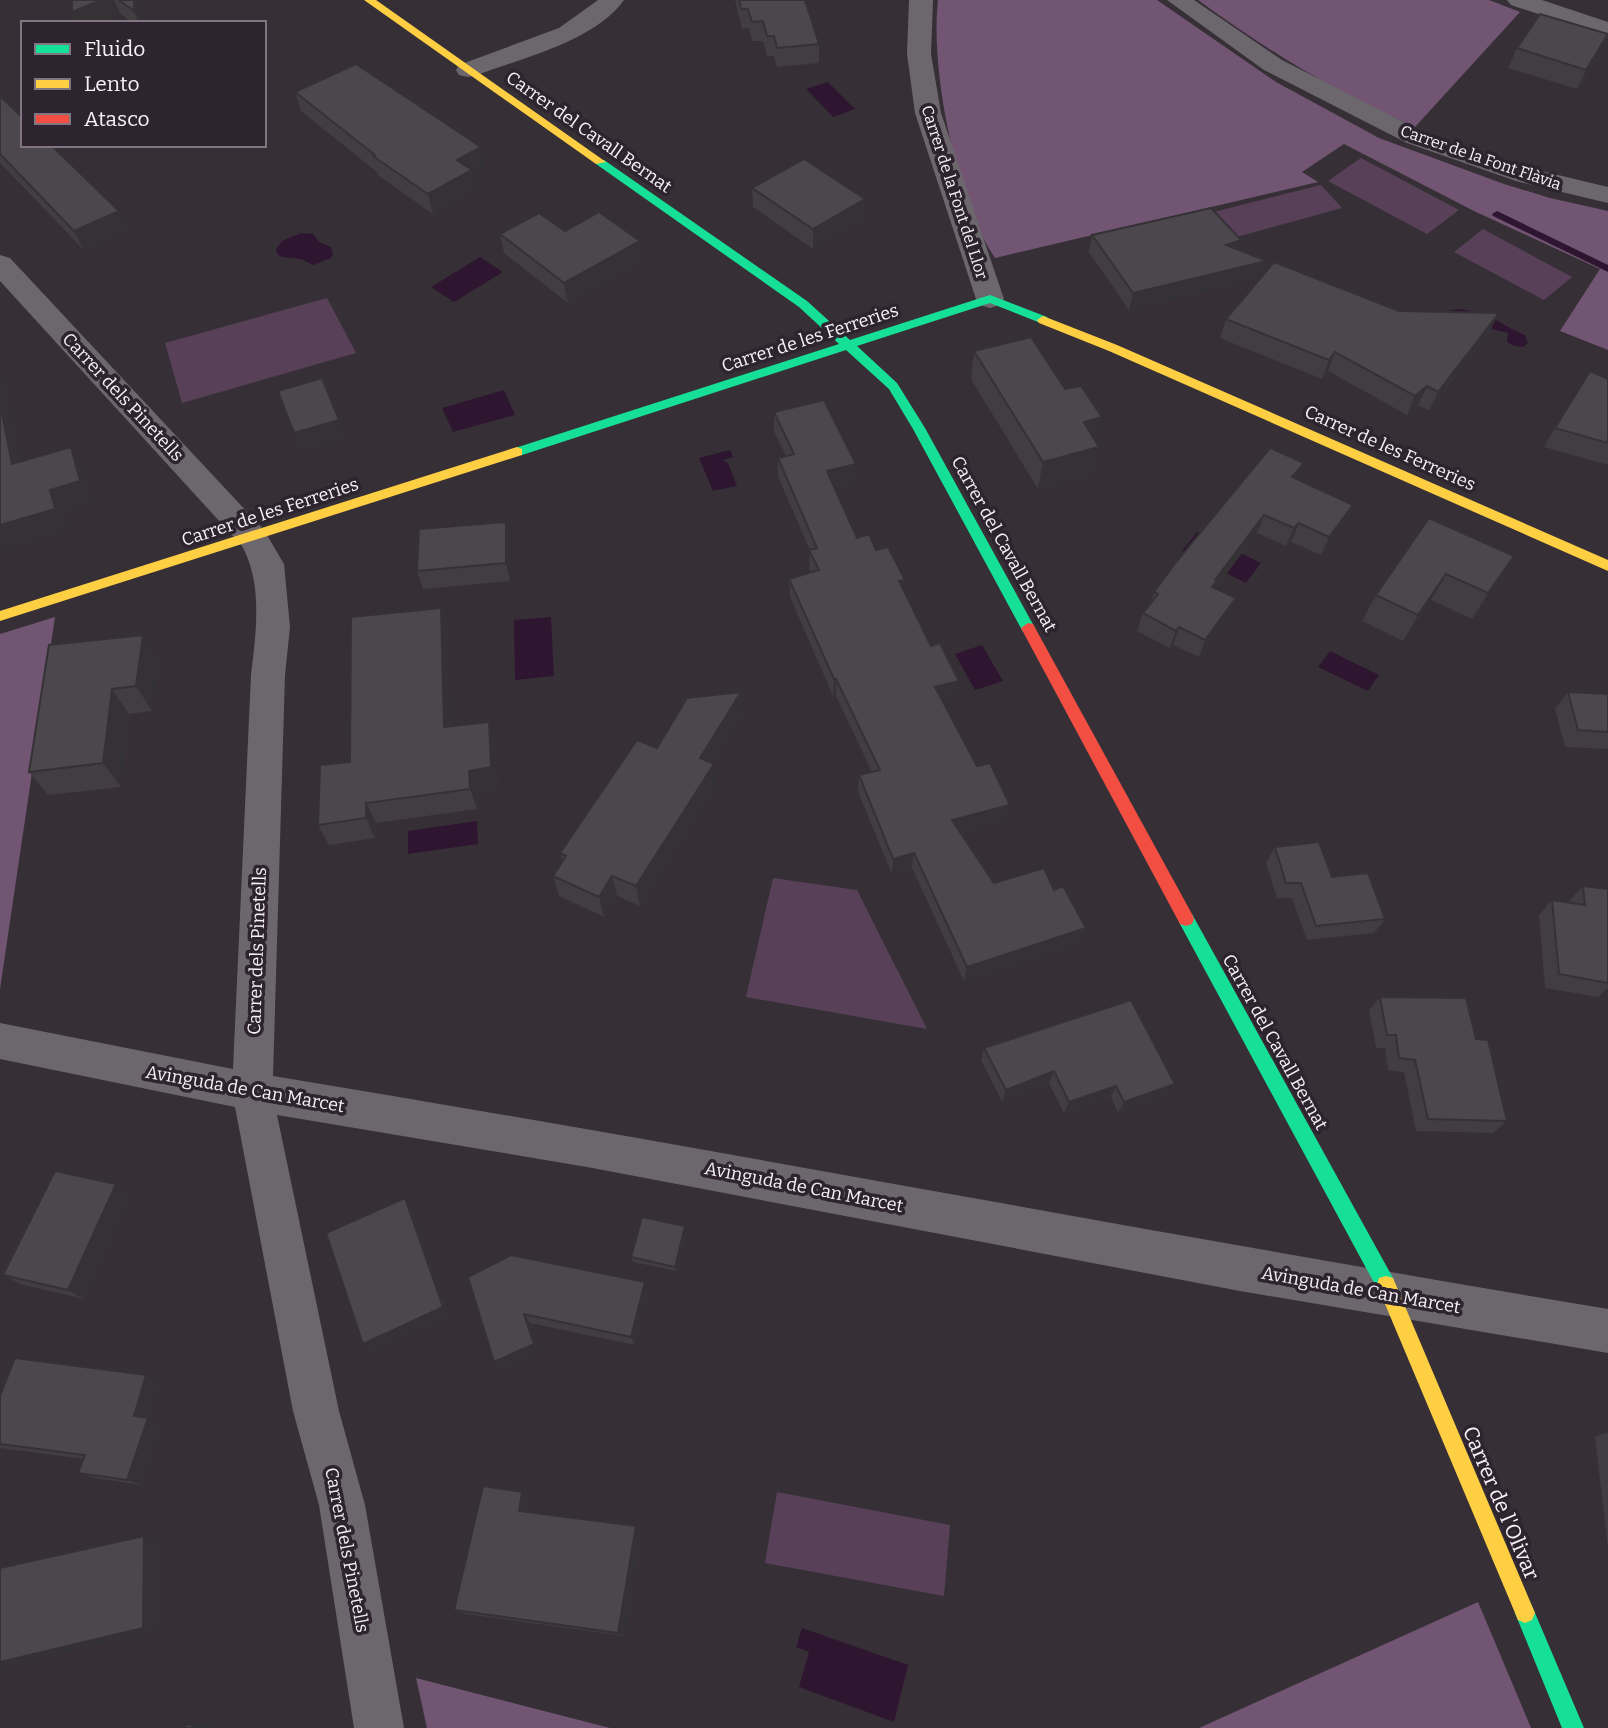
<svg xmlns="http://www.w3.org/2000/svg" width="1608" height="1728" font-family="Bitter,serif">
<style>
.green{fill:#584059}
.forest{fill:#725573}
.water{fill:#2e1530}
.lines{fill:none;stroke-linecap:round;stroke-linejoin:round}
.stream{fill:#2e1530;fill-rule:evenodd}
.street{fill:#6c676c;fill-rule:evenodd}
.fast{fill:#16e098;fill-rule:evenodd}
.slow{fill:#ffcf43;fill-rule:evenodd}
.jam{fill:#f24e42;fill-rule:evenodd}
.wall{fill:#413d41}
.shaded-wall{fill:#353235}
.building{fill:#4c474c;stroke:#353235;stroke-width:2}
.labels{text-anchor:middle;stroke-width:7;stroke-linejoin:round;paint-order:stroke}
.far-street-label{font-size:16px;fill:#f8f1f8;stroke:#2e242f}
.street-label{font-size:18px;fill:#f8f1f8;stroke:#2e242f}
.near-street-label{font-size:21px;fill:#f8f1f8;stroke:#2e242f}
</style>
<rect width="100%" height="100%" fill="#363036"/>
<g class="green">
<path d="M 1361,158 L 1459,210 L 1427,234 L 1328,181 Z"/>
<path d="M 1321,185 L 1342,208 L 1222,241 L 1198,216 Z"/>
<path d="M 1483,229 L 1572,277 L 1544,300 L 1454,252 Z"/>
<path d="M 327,298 L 356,353 L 182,403 L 165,343 Z"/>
<path d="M 773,878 L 857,890 L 927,1029 L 746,997 Z"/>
<path d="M 777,1492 L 950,1525 L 944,1596 L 765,1563 Z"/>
</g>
<g class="forest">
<path d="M 938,0 L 1157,0 L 1276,82 L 1379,138 L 1504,184 L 1550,198 L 1608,211 L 1608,350 L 1560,331 L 1600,269 L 1474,211 L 1344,144 L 1302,172 L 1318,182 L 995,258 C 956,199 930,71 938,0 Z"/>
<path d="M 1198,0 L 1489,0 L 1520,12 L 1415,127 C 1337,94 1267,50 1198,0 Z"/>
<path d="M 55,617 L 0,989 L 0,634 Z"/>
<path d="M 1478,1602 L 1531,1728 L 1199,1728 Z"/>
<path d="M 416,1678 L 610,1728 L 427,1728 Z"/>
</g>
<g class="water">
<path d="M 828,82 L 855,109 L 833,117 L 806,89 Z"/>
<path d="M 301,233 L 313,234 L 319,242 L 331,247 L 333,254 L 331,258 L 313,265 L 301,259 L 282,257 L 277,254 L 276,249 L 282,241 Z"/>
<path d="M 480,257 L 503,272 L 454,302 L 431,287 Z"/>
<path d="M 1458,309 C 1494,313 1496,323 1525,335 L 1528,343 L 1523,347 L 1514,346 L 1507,342 L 1508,333 L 1492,329 L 1487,331 L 1439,313 Z"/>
<path d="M 504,390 L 515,415 L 453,432 L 442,408 Z"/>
<path d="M 730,450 L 733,457 L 723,460 L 728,463 L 737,486 L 713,491 L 699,458 Z"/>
<path d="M 1197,532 L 1261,563 L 1246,583 L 1182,551 Z"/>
<path d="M 551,617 L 554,676 L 515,680 L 514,620 Z"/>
<path d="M 982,645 L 1003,681 L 975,690 L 955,654 Z"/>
<path d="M 1330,651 L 1379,675 L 1368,691 L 1318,667 Z"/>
<path d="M 477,821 L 478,844 L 408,854 L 408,831 Z"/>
<path d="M 802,1628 L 908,1665 L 894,1722 L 799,1687 L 809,1652 L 796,1647 Z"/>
</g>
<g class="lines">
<path class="stream" d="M 1497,211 L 1608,265 L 1608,272 L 1493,216 L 1492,214 Z"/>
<g class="street">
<path d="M 598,0 L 624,0 C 595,41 522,58 477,75 L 468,77 L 459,75 L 456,70 L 459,65 L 559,28 Z"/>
<path d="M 909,0 L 933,0 L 931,54 L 941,113 L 1004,299 L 1000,305 L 990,308 L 980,305 L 976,299 L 915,113 L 907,54 Z"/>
<path d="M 1167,0 L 1194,0 L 1282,60 L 1425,133 L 1533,169 L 1608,187 L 1608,203 L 1516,181 L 1407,143 L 1264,70 Z"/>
<path d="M 1507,0 L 1542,0 L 1608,22 L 1608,37 L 1511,5 Z"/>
<path d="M 0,255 L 10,258 L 264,530 L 284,564 L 290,627 L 285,675 L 273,1076 C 719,1149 1162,1235 1608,1309 L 1608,1353 L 1240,1291 L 587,1167 L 277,1115 L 339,1411 L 365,1505 L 404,1728 L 354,1728 L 319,1505 L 293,1411 L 235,1107 L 0,1059 L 0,1023 L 233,1069 L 251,675 C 256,633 263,584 242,546 L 0,281 Z"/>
</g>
<g class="fast">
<path d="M 596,160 L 604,160 L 807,301 L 850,340 L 990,295 L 1047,317 L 1049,320 L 1043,324 L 990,303 L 857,346 L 897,383 L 925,428 L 1035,628 L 1033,632 L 1023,632 L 913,429 L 889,389 L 846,350 L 522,455 L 512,455 L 512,449 L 839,344 L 799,307 L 596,164 Z"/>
<path d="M 1186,912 L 1192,914 L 1393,1278 L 1395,1285 L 1393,1292 L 1386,1294 L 1379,1292 L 1180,924 L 1178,919 L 1180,914 Z"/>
<path d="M 1525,1603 L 1532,1606 L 1584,1728 L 1562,1728 L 1515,1613 L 1518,1606 Z"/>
</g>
<g class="slow">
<path d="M 364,0 L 376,0 L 606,162 L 596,164 Z"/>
<path d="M 1043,316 L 1117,345 L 1608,560 L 1608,571 L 1109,351 L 1039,323 L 1037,320 Z"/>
<path d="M 517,447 L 522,449 L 522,455 L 0,621 L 0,611 Z"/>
<path d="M 1386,1276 L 1393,1278 L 1535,1613 L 1532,1620 L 1525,1623 L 1518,1620 L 1377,1285 L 1379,1278 Z"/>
</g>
<path class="jam" d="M 1028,623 L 1033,624 L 1192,914 L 1194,919 L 1192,924 L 1186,926 L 1180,924 L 1021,628 Z"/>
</g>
<g class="wall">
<path d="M 72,0 L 141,0 L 141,23 L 132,23 L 120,13 L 98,23 L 76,23 L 72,12 Z"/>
<path d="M 735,0 L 805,0 L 819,44 L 819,63 L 777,67 L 774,56 L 767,56 L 763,41 L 752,41 L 749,28 L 742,29 Z"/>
<path d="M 1517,48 L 1599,54 L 1577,89 L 1508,68 Z"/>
<path d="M 295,92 L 485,166 L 473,173 L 476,189 L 433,214 L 378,175 L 377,172 L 301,111 Z"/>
<path d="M 0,96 L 128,230 L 84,250 L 0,163 Z"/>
<path d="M 752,188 L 865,199 L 864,219 L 813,249 L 753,207 Z"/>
<path d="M 565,231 L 643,260 L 568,303 L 504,253 L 500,234 Z"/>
<path d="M 1092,235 L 1241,240 L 1238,249 L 1263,275 L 1399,311 L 1499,313 L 1489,332 L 1429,411 L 1418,405 L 1407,415 L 1328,371 L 1322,379 L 1220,338 L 1226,319 L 1260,278 L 1129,310 L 1089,252 Z"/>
<path d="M 974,351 L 1093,474 L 1038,489 L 971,379 Z"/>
<path d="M 1608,379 L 1608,465 L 1544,447 L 1555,428 Z"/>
<path d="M 774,412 L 855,483 L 835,487 L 857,538 L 876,550 L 905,580 L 904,590 L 956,698 L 943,701 L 1006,820 L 960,833 L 994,883 L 1081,942 L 964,981 L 912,868 L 892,874 L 858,792 L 859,775 L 872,772 L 836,696 L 833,696 L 790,597 L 789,579 L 811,573 L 809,568 L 810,550 L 778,477 L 778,458 L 786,456 L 774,431 Z"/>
<path d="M 1297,480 L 1353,505 L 1344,523 L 1321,555 L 1291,542 L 1286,546 L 1257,533 L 1215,588 L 1229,616 L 1199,657 L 1173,645 L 1170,648 L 1137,631 L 1143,613 L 1150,605 L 1154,592 Z"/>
<path d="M 1429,518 L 1514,556 L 1497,583 L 1472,619 L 1431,600 L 1403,641 L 1362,621 L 1376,595 Z"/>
<path d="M 506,522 L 510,540 L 510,581 L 423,589 L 417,571 Z"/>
<path d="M 441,608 L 448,631 L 451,726 L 495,743 L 498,788 L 476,792 L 477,809 L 376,823 L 375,838 L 329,845 L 318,825 L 350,762 Z"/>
<path d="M 49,645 L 159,661 L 152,711 L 129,714 L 121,787 L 48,795 L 29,772 Z"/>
<path d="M 1568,692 L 1608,694 L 1608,749 L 1565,747 L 1555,709 Z"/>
<path d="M 742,714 L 712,763 L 716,785 L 640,906 L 617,896 L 604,917 L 559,896 L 553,876 L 563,861 L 560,853 L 657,748 Z"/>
<path d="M 1275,847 L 1332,877 L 1385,919 L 1374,933 L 1307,940 L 1292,898 L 1277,898 L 1266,863 Z"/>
<path d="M 1583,886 L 1608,889 L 1608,988 L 1598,997 L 1545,988 L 1539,915 L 1552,900 L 1570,903 L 1569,901 Z"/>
<path d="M 1380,997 L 1476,1039 L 1507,1121 L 1493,1133 L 1416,1131 L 1404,1072 L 1388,1070 L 1385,1048 L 1376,1048 L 1369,1010 Z"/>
<path d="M 984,1048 L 1175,1084 L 1168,1095 L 1118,1113 L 1111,1097 L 1064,1113 L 1049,1083 L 1002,1101 L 981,1060 Z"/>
<path d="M 130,1195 L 84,1299 L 20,1284 L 3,1275 Z"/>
<path d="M 686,1231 L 677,1271 L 633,1262 L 631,1257 Z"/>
<path d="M 468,1277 L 648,1291 L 635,1345 L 530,1323 L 540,1352 L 500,1370 L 494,1362 Z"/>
<path d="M 160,1383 L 149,1419 L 162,1425 L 142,1485 L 95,1478 L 78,1473 L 84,1459 L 0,1448 L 0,1396 Z"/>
<path d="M 1608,1432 L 1608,1548 L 1595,1437 Z"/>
<path d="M 531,1499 L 529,1512 L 636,1526 L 641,1533 L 625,1636 L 466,1614 L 454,1610 Z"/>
</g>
<g class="shaded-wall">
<path d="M 101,0 L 114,0 L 120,13 L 98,23 L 76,23 L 72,12 Z"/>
<path d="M 134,0 L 141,0 L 141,23 L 139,23 L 134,11 Z"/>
<path d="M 1608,35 L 1599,54 L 1577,89 L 1586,70 Z"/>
<path d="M 481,147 L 485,166 L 473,173 L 476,189 L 433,214 L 428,194 L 457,160 Z"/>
<path d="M 865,199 L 864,219 L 813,249 L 813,229 Z"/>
<path d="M 119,211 L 128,230 L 84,250 L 74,231 Z"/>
<path d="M 1241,240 L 1236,257 L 1226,245 Z"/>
<path d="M 640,241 L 643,260 L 568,303 L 564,283 Z"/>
<path d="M 1267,261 L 1262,278 L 1129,310 L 1133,293 Z"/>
<path d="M 1499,313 L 1489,332 L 1429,411 L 1438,392 Z"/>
<path d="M 1335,352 L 1328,371 L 1322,379 L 1329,360 Z"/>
<path d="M 0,370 L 4,377 L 26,486 L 12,464 L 0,403 Z"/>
<path d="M 1427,386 L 1418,405 L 1407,415 L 1415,396 Z"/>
<path d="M 1102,417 L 1096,445 L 1084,422 Z"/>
<path d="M 339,420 L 345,439 L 301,452 L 294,433 Z"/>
<path d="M 71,447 L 84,469 L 93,503 L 64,512 L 68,531 L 0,551 L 0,525 L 50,490 Z"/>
<path d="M 1099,447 L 1093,474 L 1038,489 L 1043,462 Z"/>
<path d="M 1304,463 L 1296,482 L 1292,477 Z"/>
<path d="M 856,464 L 855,483 L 827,489 L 827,471 Z"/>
<path d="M 1353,505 L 1344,523 L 1321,555 L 1329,537 Z"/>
<path d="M 1264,515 L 1257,533 L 1214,591 L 1206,605 L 1215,580 Z"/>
<path d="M 506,522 L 510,540 L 510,581 L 506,563 Z"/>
<path d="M 1299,523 L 1291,542 L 1286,546 L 1294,528 Z"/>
<path d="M 1514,556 L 1497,583 L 1472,619 L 1488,593 Z"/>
<path d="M 1446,574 L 1431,600 L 1403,641 L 1418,615 Z"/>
<path d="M 905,580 L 903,597 L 899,581 Z"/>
<path d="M 1236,598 L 1229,616 L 1199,657 L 1205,640 Z"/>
<path d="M 441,608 L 448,631 L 452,748 L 444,727 Z"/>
<path d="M 1179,627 L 1173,645 L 1170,648 L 1176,631 Z"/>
<path d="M 143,635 L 159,661 L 152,711 L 136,686 Z"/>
<path d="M 834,679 L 836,679 L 836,696 L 833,696 Z"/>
<path d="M 959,681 L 956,698 L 933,704 L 935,687 Z"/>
<path d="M 112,689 L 129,714 L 121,787 L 103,763 Z"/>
<path d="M 741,692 L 742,714 L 702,779 L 700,758 Z"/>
<path d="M 489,722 L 495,743 L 498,788 L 476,792 L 477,809 L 470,789 L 469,771 Z"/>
<path d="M 714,764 L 716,785 L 640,906 L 636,886 Z"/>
<path d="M 366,803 L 376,823 L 375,838 L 366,818 Z"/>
<path d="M 1010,805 L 1006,820 L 949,836 L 952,820 Z"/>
<path d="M 914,853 L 912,868 L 892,874 L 893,859 Z"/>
<path d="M 612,876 L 617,896 L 604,917 L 599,897 Z"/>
<path d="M 1086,928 L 1081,942 L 964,981 L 967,967 Z"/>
<path d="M 1054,1071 L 1049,1083 L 1002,1101 L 1006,1090 Z"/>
<path d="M 1175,1084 L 1168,1095 L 1118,1113 L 1124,1102 Z"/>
<path d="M 1116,1086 L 1111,1097 L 1064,1113 L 1069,1102 Z"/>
<path d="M 116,1184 L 130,1195 L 84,1299 L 68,1290 Z"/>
<path d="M 405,1198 L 413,1209 L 450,1316 L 372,1352 L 363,1344 Z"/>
<path d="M 685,1226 L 686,1231 L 677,1271 L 675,1267 Z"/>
<path d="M 645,1282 L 648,1291 L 635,1345 L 631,1337 Z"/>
<path d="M 524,1314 L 530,1323 L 540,1352 L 500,1370 L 494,1362 Z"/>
<path d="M 146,1375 L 160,1383 L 149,1419 L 162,1425 L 142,1485 L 127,1480 L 134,1416 Z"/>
<path d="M 522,1492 L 531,1499 L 528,1518 L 519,1511 Z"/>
<path d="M 636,1526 L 641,1533 L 625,1636 L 618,1633 Z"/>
<path d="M 144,1536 L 159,1540 L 158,1630 L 0,1668 L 0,1662 Z"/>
<path d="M 192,1724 L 213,1724 L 214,1728 L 192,1728 Z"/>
</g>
<g class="building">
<path d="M 72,0 L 101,0 L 72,12 Z"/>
<path d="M 119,0 L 134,0 L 134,11 Z"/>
<path d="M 739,0 L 805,0 L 819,44 L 777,48 L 774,36 L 767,36 L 763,21 L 752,22 L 748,9 L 741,9 Z"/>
<path d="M 1540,14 L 1608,34 L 1586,70 L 1517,48 Z"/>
<path d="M 356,64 L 481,147 L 457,160 L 472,170 L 428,194 L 373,156 L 375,155 L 295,92 Z"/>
<path d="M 0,96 L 23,118 L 23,145 L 51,145 L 119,211 L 74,231 L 0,154 Z"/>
<path d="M 804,159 L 865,199 L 813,229 L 752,188 Z"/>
<path d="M 1211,208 L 1241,240 L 1226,245 L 1267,261 L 1133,293 L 1092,235 Z"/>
<path d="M 599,212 L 640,241 L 564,283 L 500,234 L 539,213 L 565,231 Z"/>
<path d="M 1274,262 L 1399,311 L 1499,313 L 1438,392 L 1427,386 L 1415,396 L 1335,352 L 1329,360 L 1226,319 Z"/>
<path d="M 1031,337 L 1065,389 L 1081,386 L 1102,417 L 1084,422 L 1099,447 L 1043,462 L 974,351 Z"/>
<path d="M 1590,371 L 1608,379 L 1608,443 L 1555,428 Z"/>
<path d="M 322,378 L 339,420 L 294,433 L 278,391 Z"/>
<path d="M 824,400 L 856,464 L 827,471 L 857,538 L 869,534 L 876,550 L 888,547 L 905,580 L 899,581 L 931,646 L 940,643 L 959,681 L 935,687 L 977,766 L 990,763 L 1010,805 L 952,820 L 994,883 L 1044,868 L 1054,890 L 1063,886 L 1086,928 L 967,967 L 914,853 L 893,859 L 859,775 L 880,770 L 836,679 L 834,679 L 789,579 L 819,570 L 809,550 L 817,548 L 778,458 L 794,454 L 774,412 Z"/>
<path d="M 0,403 L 12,464 L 71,447 L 80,481 L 50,490 L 55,509 L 0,525 Z"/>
<path d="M 1270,448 L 1304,463 L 1292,477 L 1353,505 L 1329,537 L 1299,523 L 1294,528 L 1264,515 L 1215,580 L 1217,581 L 1212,587 L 1236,598 L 1205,640 L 1179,627 L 1176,631 L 1143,613 L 1158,594 L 1154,592 L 1177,561 Z"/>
<path d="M 1429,518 L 1514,556 L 1488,593 L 1446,574 L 1418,615 L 1376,595 Z"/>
<path d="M 506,522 L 506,563 L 417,571 L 419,529 Z"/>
<path d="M 441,608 L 444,727 L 489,722 L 491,767 L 469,771 L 470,789 L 366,803 L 366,818 L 318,825 L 320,765 L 350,762 L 351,617 Z"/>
<path d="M 143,635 L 136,686 L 112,689 L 103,763 L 29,772 L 49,645 Z"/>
<path d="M 741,692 L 700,758 L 714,764 L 636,886 L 612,876 L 599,897 L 553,876 L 566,856 L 560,853 L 637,740 L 657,748 L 687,698 Z"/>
<path d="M 1568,692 L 1608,694 L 1608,732 L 1578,730 Z"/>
<path d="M 1319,842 L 1332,877 L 1368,873 L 1385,919 L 1316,926 L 1301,883 L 1286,883 L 1275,847 Z"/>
<path d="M 1583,886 L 1608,889 L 1608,983 L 1559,974 L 1552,900 L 1585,905 Z"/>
<path d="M 1380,997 L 1466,998 L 1476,1039 L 1488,1040 L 1507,1121 L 1428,1119 L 1415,1060 L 1399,1058 L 1396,1035 L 1387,1035 Z"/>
<path d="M 1131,1000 L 1175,1084 L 1124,1102 L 1116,1086 L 1069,1102 L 1054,1071 L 1006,1090 L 984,1048 Z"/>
<path d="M 55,1171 L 116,1184 L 68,1290 L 3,1275 Z"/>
<path d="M 405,1198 L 443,1307 L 363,1344 L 326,1233 Z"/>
<path d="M 642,1217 L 685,1226 L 675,1267 L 631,1257 Z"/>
<path d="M 511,1255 L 645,1282 L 631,1337 L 524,1314 L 534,1344 L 494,1362 L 468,1277 Z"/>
<path d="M 15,1358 L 146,1375 L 134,1416 L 148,1418 L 127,1480 L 78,1473 L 85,1455 L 0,1444 L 0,1396 Z"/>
<path d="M 483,1486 L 522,1492 L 519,1511 L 636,1526 L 618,1633 L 454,1610 Z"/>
<path d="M 144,1536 L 143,1628 L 0,1662 L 0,1568 Z"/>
<path d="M 192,1724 L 192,1728 L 178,1728 Z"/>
</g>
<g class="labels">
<g class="far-street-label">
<text transform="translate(1481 157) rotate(19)" y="6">Carrer de la Font Flàvia</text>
<text transform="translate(955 192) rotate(72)" y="6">Carrer de la Font del Llor</text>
</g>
<g class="street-label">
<text transform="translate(589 132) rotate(35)" y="6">Carrer del Cavall Bernat</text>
<text transform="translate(810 338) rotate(-18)" y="6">Carrer de les Ferreries</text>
<text transform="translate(123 397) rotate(47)" y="6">Carrer dels Pinetells</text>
<text transform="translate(1390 448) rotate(24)" y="6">Carrer de les Ferreries</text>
<text transform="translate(270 512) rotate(-18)" y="6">Carrer de les Ferreries</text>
<text transform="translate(1004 544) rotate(61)" y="6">Carrer del Cavall Bernat</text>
<text transform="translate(257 951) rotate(-88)" y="6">Carrer dels Pinetells</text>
<text transform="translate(1275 1042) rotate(61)" y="6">Carrer del Cavall Bernat</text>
<text transform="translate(245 1089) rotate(10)" y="6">Avinguda de Can Marcet</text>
<text transform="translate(804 1187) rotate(11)" y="6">Avinguda de Can Marcet</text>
<text transform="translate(1361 1290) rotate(10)" y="6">Avinguda de Can Marcet</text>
<text transform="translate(347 1550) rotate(79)" y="6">Carrer dels Pinetells</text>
</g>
<g class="near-street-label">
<text transform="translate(1501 1503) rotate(67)" y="7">Carrer de l'Olivar</text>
</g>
</g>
<rect x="21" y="21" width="245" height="126" fill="#2e242f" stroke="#7f767f" stroke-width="2"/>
<rect x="35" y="44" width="35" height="10" fill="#16e098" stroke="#7f767f" stroke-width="2"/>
<text x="84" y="56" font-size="21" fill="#f8f1f8">Fluido</text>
<rect x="35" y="79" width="35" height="10" fill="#ffcf43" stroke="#7f767f" stroke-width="2"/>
<text x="84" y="91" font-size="21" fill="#f8f1f8">Lento</text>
<rect x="35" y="114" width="35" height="10" fill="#f24e42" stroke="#7f767f" stroke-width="2"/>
<text x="84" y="126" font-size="21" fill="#f8f1f8">Atasco</text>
</svg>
